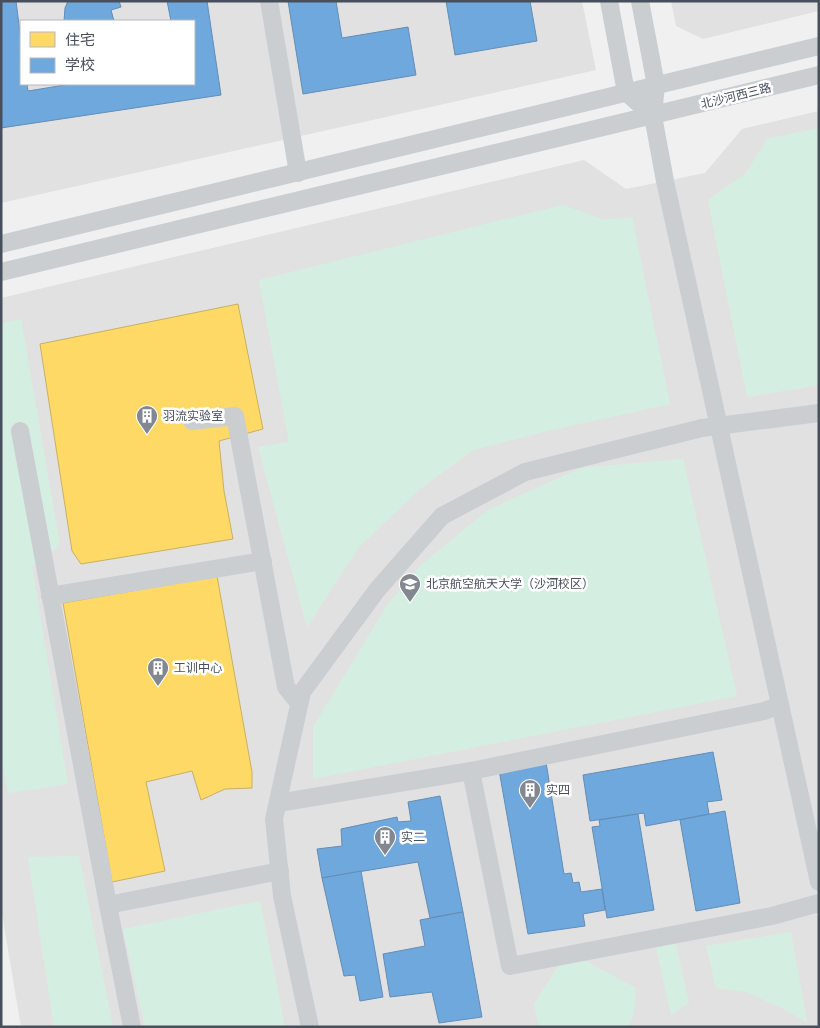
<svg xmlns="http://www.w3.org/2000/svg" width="820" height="1028" font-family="Inter,'Noto Sans SC',sans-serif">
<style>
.education{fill:#e2e1e2;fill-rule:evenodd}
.green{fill:#d4efe2}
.homes{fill:#ffd966;stroke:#c8b063}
.schools{fill:#6fa8dc;stroke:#638db6}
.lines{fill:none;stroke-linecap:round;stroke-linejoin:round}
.minor{stroke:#cbced1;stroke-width:18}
.labels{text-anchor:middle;stroke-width:5;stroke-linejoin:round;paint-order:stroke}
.street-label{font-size:12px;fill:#474f5c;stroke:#fff}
.poi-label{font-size:12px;fill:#474f5c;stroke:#fff;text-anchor:start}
</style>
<rect width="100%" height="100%" fill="#f0f0f0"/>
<g class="education">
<path d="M 1,1 L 582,1 L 596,70 L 1,203 ZM 21,21 L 194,21 L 194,84 L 21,84 Z"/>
<path d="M 671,1 L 819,1 L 819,11 L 703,39 L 676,26 Z"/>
<path d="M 819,111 L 819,1027 L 21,1027 L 1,908 L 1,298 L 584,160 L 626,189 L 705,173 L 742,129 Z"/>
</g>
<g class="green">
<path d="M 819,128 L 819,385 L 747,397 L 708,200 L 746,173 L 767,139 Z"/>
<path d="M 563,205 L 604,220 L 632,217 L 670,404 L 547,431 L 473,450 L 420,489 L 359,547 L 307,627 L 258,447 L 289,442 L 259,280 Z"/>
<path d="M 21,319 L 60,545 L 32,566 L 68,784 L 8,793 L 1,756 L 1,323 Z"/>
<path d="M 683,459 L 737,696 L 313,779 L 313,727 L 388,604 L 421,565 L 488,510 L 581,468 Z"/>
<path d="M 79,856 L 113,1027 L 54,1027 L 28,857 Z"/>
<path d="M 260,901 L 285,1027 L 145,1027 L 123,929 Z"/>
<path d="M 791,932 L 807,1023 L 784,1009 L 746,992 L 716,988 L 706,946 Z"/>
<path d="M 676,944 L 689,1003 L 671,1015 L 656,947 Z"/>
<path d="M 582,959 L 636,988 L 633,1017 L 627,1027 L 539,1027 L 534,1004 L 562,960 Z"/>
</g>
<g class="homes">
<path d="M 238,304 L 263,429 L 219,441 L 224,491 L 233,539 L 81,564 L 72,551 L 40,344 Z"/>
<path d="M 217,576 L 252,772 L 252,788 L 225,789 L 201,800 L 192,771 L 146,782 L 165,871 L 112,882 L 63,603 Z"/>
</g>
<g class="schools">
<path d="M 1,1 L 16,1 L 21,41 L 21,84 L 27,84 L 28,91 L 71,84 L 194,84 L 194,21 L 171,21 L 167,1 L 207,1 L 221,95 L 1,128 Z"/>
<path d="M 68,1 L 119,1 L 121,7 L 111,10 L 114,21 L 64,21 L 65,8 Z"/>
<path d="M 288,1 L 336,1 L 342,38 L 408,27 L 416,75 L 303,94 Z"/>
<path d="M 446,1 L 530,1 L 537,41 L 455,55 Z"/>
<path d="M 713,752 L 722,800 L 707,802 L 709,814 L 646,826 L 644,813 L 590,821 L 583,775 Z"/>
<path d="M 546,762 L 564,874 L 571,873 L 573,883 L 579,882 L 581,892 L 602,889 L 605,910 L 583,914 L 585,926 L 528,934 L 499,770 Z"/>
<path d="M 440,796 L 463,912 L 430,918 L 418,862 L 322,878 L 317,849 L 342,846 L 341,829 L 397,817 L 398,822 L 411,821 L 408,802 Z"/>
<path d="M 725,811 L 740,903 L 696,911 L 680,820 Z"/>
<path d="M 638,814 L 654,910 L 607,918 L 592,827 L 600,826 L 599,820 Z"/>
<path d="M 361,871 L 383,997 L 360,1001 L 355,975 L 344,976 L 322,878 Z"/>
<path d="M 463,912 L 482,1017 L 439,1023 L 432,992 L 390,997 L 383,954 L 425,946 L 420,920 Z"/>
</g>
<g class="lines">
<g class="minor">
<path d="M 269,1 L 298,173"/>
<path d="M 609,1 L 626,92 L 653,116"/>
<path d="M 640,1 L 656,85 L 653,116 L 665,181 L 819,882"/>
<path d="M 1,244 L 819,46"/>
<path d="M 1,272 L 819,75"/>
<path d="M 192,421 L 235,416 L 286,687 L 299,703"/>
<path d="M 20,431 L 108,905"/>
<path d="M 50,596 L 263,561"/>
<path d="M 471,771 L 510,966 L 772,916 L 819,903"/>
<path d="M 278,803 L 471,771 L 764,711 L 780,705"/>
<path d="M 132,1027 L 108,905 L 280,871"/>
<path d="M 310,1027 L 282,896 L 274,819 L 302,692 L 377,590 L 442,516 L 525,472 L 702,428 L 819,413"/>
</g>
</g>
<defs>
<g id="building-pin" transform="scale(1.125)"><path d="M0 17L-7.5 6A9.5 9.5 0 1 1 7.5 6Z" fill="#828790" stroke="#fff"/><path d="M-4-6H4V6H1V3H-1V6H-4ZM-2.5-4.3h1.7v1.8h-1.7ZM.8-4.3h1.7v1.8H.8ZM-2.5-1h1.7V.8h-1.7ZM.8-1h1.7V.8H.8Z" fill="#fff"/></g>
<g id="university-pin" transform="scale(1.125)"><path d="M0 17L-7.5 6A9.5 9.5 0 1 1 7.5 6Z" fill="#828790" stroke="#fff"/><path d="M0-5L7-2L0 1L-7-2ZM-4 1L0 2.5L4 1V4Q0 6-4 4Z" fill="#fff"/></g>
</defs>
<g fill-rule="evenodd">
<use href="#building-pin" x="147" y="416"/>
<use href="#university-pin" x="410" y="584"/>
<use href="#building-pin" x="158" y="668"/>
<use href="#building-pin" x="530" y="790"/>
<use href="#building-pin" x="385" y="837"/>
</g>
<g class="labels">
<g class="street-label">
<text transform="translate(736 96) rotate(-14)" y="4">北沙河西三路</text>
</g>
<g class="poi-label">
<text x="163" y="420">羽流实验室</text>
<text x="426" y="588">北京航空航天大学（沙河校区）</text>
<text x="174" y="672">工训中心</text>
<text x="546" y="794">实四</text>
<text x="401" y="841">实二</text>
</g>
</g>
<rect width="820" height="1028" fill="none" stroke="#474f5c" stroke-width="5"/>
<rect x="20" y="20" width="175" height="65" fill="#ffffff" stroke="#b5b9be"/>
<rect x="30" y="32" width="25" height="15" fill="#ffd966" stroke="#b5b9be"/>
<text x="65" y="45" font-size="15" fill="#474f5c">住宅</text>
<rect x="30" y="58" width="25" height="15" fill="#6fa8dc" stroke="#b5b9be"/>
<text x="65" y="70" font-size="15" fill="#474f5c">学校</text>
</svg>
